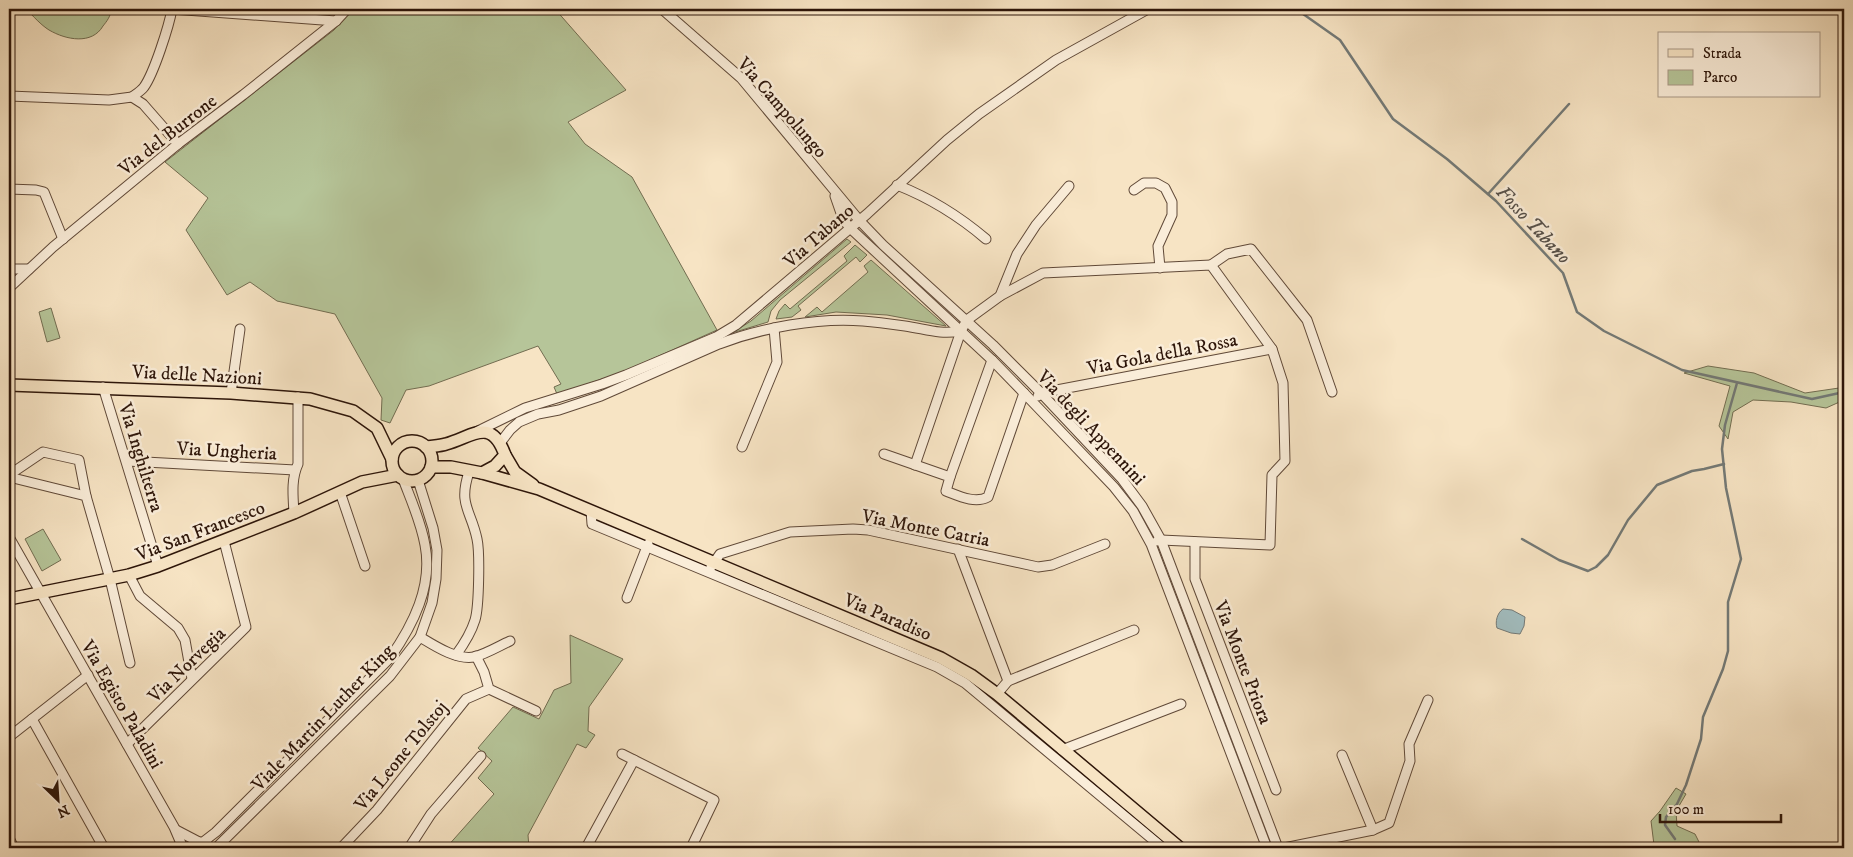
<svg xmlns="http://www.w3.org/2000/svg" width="1853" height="857" font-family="'IM FELL DW Pica',serif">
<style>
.green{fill:#b6c599;stroke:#726d51}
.water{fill:#a1bcbe;stroke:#737976}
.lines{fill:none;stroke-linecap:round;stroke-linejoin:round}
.stream{stroke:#737976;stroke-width:2.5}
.minor-casing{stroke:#604938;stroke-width:11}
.major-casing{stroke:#2d1509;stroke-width:14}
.minor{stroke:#faedd9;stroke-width:9}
.major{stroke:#f7e4c4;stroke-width:11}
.labels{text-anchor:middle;stroke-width:5;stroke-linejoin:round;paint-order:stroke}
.street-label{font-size:19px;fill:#2d1509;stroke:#faedd9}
.water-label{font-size:20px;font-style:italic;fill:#564f48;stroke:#faedd9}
</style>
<rect width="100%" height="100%" fill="#f7e4c4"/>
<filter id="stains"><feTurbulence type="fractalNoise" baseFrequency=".004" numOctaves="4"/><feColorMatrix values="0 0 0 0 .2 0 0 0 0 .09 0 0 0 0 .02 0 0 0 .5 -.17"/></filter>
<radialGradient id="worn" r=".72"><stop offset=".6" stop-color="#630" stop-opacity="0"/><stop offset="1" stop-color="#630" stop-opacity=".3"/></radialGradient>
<g class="green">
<path d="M 26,9 L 111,9 C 111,16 107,21 103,26 C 92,45 66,40 49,30 C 41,25 33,16 26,9 Z"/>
<path d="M 353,9 L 555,9 L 626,90 L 568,122 L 585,144 L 632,177 L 717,330 L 623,372 L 557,394 L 554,387 L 561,384 L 538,346 L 429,386 L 406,390 L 390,423 L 381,420 L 382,398 L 335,314 L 277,301 L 250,282 L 227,295 L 186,230 L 208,198 L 165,162 L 334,30 Z"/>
<path d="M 847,239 L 851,242 L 780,300 L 771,311 L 768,322 L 732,333 L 751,321 Z"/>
<path d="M 855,245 L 867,255 L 860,262 L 856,257 L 798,306 L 801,310 L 792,317 L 776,319 L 779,311 L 785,304 L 790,309 L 847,261 L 844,256 Z"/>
<path d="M 871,260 L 946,326 L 887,315 L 836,312 L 805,317 L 817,307 L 822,312 L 868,272 L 864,266 Z"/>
<path d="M 51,308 L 60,338 L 47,342 L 39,312 Z"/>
<path d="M 1708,366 L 1754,373 L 1805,393 L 1839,388 L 1844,384 L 1844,400 L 1826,408 L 1791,402 L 1753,400 L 1733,412 L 1728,439 L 1719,426 L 1730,386 L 1684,373 Z"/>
<path d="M 43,529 L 61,560 L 42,571 L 25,539 Z"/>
<path d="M 570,635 L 623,659 L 589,707 L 588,731 L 595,735 L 586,748 L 577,744 L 528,835 L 529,848 L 472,848 L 466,843 L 460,848 L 446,848 L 494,794 L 478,778 L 492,761 L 478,748 L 513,707 L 539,719 L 554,690 L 571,683 Z"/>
<path d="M 1676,788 L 1686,794 L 1676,811 L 1677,826 L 1695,834 L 1702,848 L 1667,848 L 1654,845 L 1651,821 L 1660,811 Z"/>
</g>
<path class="water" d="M 1503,609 L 1512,610 L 1525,617 L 1524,626 L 1520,634 L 1511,633 L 1497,628 C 1495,622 1497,613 1503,609 Z"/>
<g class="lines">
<g class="stream">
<path d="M 1296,9 L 1340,40 L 1393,119 L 1447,159 L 1496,201 L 1563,273 L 1577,312 L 1604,331 L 1682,370 L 1812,399 L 1844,392"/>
<path d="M 1488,194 L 1569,104"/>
<path d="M 1522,539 L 1559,560 L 1588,571 L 1596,567 L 1608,555 L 1628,520 L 1657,485 L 1692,471 L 1704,469 L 1724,464"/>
<path d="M 1675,839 L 1665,825 L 1666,817 L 1677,804 L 1686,785 L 1701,739 L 1703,717 L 1723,669 L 1728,651 L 1728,602 L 1741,559 L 1726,488 L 1722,449 L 1725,425 L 1737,383"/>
</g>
<g class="minor-casing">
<g id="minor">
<path d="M 172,9 L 336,21"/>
<path d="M 662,9 L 741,78 L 859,220 L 883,245 L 993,345 L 1041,393 L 1122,479 L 1142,506 L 1161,540 L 1278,848"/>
<path d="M 9,96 L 109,100 L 132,97 L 143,104 L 178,144"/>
<path d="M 132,97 C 136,94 141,91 144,87 C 154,73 169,26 172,9"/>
<path d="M 897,185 C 930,198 959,216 986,239"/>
<path d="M 9,189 L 36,190 L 44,192 L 63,239"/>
<path d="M 1134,190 L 1144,183 L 1156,183 L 1165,188 L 1172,202 L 1172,215 L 1158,246 L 1160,268"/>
<path d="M 835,196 L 843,219 L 850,228 L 992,360 L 1024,393 L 1114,487 L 1133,511 L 1151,544 L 1267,848"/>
<path d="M 1211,265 L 1227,254 L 1251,249 L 1307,320 L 1332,392"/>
<path d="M 9,269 L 29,269"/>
<path d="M 9,288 L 53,247 L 178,144 L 243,95 L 336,21 L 347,9"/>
<path d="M 1000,296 L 1043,273 L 1211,265 L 1272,349 L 1283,383 L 1285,461 L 1272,475 L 1270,545 L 1161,540 L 1157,541"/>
<path d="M 103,387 L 158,566"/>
<path d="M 231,393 L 240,329"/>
<path d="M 1038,396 L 1041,393 L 1272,349"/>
<path d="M 478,431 L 525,408 L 602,384 L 626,375 L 716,337 L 736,325 L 867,214 L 947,140 L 979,114 L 1056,60 L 1148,9"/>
<path d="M 500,443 L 510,430 L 519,422 L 538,414 L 559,410 L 601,396 L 719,344 C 761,328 818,317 863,321 C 877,322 891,324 905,326 C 926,329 939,335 961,331"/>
<path d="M 742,447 L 777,362 L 774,328"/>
<path d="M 884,454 L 950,477 L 946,491 C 959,496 975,504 988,497 L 1024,393"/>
<path d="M 127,461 L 295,470"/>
<path d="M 915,465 L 961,331 L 967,320 L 1000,296 L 1017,254 L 1036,225 L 1069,186"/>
<path d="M 9,475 L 43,452 L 79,460 L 86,496"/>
<path d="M 9,477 L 86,496 L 110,579 L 130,663"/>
<path d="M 950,477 L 992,360"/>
<path d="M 340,492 L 365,566"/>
<path d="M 591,511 L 592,524 L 937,667 L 965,683 L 1163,848"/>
<path d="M 294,513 C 293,496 291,479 298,464 L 298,397"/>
<path d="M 9,537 L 174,827 L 183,848"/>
<path d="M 1195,542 L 1195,579 L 1276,790"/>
<path d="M 958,549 L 1008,681 L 997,694"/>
<path d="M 711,567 L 720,554 L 790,532 L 853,529 L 868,530 L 1038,567 L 1052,565 L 1105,544"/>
<path d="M 129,575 L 140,596 L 178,628 L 185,640 L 192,679"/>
<path d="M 627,598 L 648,544"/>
<path d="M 420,637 C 435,646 456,660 474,657 C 486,654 499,646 510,641"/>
<path d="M 456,655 C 464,644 471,633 475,620 C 479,607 480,553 477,539 C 471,510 458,505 469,472"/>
<path d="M 476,656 L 484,672 L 489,689 L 536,711"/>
<path d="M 1008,681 L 1134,630"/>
<path d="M 32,719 L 104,848"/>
<path d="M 9,737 L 88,675"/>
<path d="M 127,744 L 246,627 L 224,541"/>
<path d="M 1062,750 L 1181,704"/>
<path d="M 622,754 L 714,800 L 691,848"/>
<path d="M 1342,755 L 1373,830"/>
<path d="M 176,830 L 199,842"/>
<path d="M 9,838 L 14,848"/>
<path d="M 203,842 L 216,832 L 390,658 C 413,625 433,586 425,545 C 421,522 411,500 403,479"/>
<path d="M 190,848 L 199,842 L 207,843"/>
<path d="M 216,848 L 390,676 L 420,637 L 432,603 L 436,579 L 437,550 L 433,528 L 418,480"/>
<path d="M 341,848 L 377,810 L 466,699 L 489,689"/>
<path d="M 409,848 L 431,814 L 481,756"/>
<path d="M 586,848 L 634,760"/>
<path d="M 1284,848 L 1373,830 L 1389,823 L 1410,761 L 1409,744 L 1428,700"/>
</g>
</g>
<g class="major-casing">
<g id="major">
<path d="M 9,385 L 231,393 L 310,399 L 353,411 L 377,428 L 392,459"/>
<circle cx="412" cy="461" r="20"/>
<path d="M 426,447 C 432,446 440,446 446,444 C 472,437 491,416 505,455 L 495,466 L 482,473 L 451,467 L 431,467"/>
<path d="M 505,455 L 515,472 L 533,485"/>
<path d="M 482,473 L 539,489 L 941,658 L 971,675 L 997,694 L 1180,848"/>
<path d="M 9,599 L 129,575 L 158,566 L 294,513 L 362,482 L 398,475"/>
</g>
</g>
<use href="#minor" class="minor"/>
<use href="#major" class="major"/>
</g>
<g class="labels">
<g class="street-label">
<text transform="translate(783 107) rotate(49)" y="7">Via Campolungo</text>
<text transform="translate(167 134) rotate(-38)" y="7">Via del Burrone</text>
<text transform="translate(818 235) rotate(-41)" y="7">Via Tabano</text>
<text transform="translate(1162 353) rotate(-11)" y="7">Via Gola della Rossa</text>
<text transform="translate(197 374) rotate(3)" y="7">Via delle Nazioni</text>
<text transform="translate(1092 427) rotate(47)" y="7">Via degli Appennini</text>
<text transform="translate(227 450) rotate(3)" y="7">Via Ungheria</text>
<text transform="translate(142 457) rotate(73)" y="7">Via Inghilterra</text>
<text transform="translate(926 527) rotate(11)" y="7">Via Monte Catria</text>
<text transform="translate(200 530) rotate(-21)" y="7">Via San Francesco</text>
<text transform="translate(888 616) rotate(23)" y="7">Via Paradiso</text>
<text transform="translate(1244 662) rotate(69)" y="7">Via Monte Priora</text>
<text transform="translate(186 664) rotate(-44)" y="7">Via Norvegia</text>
<text transform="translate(123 704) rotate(60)" y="7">Via Egisto Paladini</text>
<text transform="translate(322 717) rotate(-46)" y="7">Viale Martin Luther King</text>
<text transform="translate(400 755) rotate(-51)" y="7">Via Leone Tolstoj</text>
</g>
<g class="water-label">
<text transform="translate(1534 224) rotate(47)" y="7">Fosso Tabano</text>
</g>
</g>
<rect width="1853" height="857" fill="none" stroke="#f7e4c4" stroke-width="30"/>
<rect x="10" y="10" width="1833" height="837" fill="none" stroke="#2d1509" stroke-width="2.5"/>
<rect x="15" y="15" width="1823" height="827" fill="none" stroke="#2d1509"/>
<rect x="1658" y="32" width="162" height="65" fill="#faedd9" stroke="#a89786"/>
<rect x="1668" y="49" width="25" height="8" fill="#f7e4c4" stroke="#a89786"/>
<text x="1703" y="58" font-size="15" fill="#2d1509">Strada</text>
<rect x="1668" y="70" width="25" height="15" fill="#b6c599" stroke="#a89786"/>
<text x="1703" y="82" font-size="15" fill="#2d1509">Parco</text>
<g transform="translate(58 800) rotate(155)" stroke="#faedd9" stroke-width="4" paint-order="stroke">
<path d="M0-4L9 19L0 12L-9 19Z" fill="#2d1509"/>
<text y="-8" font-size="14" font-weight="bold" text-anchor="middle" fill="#2d1509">N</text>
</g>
<path d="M1660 814v8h121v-8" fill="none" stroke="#2d1509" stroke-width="2.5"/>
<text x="1668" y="814" font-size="15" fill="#2d1509" stroke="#faedd9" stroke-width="4" paint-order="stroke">100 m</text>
<rect width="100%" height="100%" filter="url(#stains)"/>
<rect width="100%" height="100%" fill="url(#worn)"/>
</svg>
